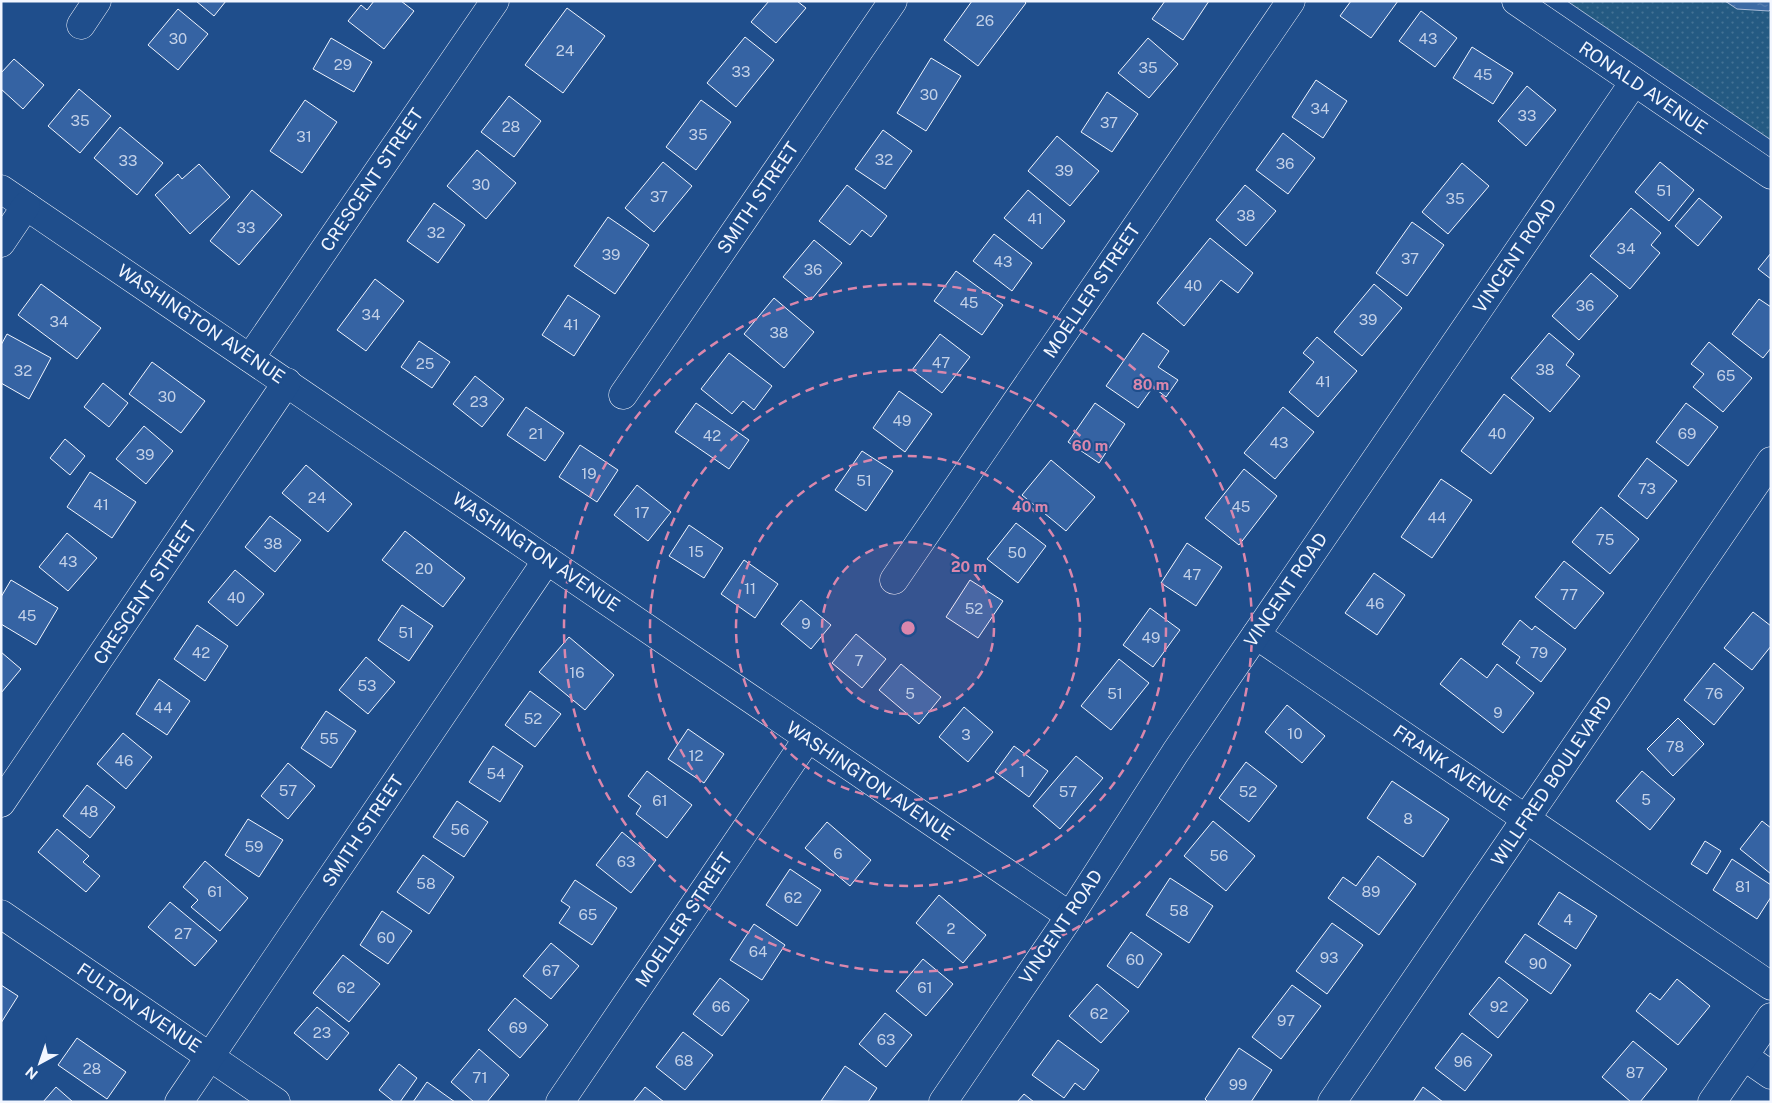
<svg xmlns="http://www.w3.org/2000/svg" width="1772" height="1103" font-family="'Public Sans',sans-serif">
<style>
.grass{fill:url(#grass-dots);stroke:#a8bbd7}
.water{fill:url(#water-ripples);stroke:#a8bbd7}
.building{fill:#3563a3;stroke:#f2f6ff}
.lines{fill:none;stroke-linecap:round;stroke-linejoin:round}
.minor-casing{stroke:#f2f6ff;stroke-width:29}
.minor{stroke:#1f4e8c;stroke-width:28}
.ring{fill:none;stroke:#da87ad;stroke-width:2.5;stroke-dasharray:9 6}
.labels{text-anchor:middle;stroke-width:4;stroke-linejoin:round;paint-order:stroke}
.number-label{font-size:15px;fill:#c3d1e8}
.street-label{font-size:18px;fill:#f2f6ff;stroke:#1f4e8c}
.centre{fill:#da87ad;stroke:#1f4e8c;stroke-width:2.5}
.ring-label{font-size:15px;text-anchor:middle;font-weight:bold;fill:#da87ad;stroke:#1f4e8c;stroke-width:4;stroke-linejoin:round;paint-order:stroke}
</style>
<defs>
<pattern id="grass-dots" width="8" height="8" patternUnits="userSpaceOnUse" patternTransform="scale(1.25)"><rect width="8" height="8" fill="#245a82"/><path d="M2 2h.1M6 6h.1" fill="none" stroke="#447295" stroke-width="1.8" stroke-linecap="round"/></pattern>
<pattern id="water-ripples" width="26" height="14" patternUnits="userSpaceOnUse" patternTransform="scale(1.25)"><rect width="26" height="14" fill="#3b69a3"/><path d="M2 4q2-2 4 0t4 0M15 11q2-2 4 0t4 0" fill="none" stroke="#587fb1"/></pattern>
</defs>
<rect width="100%" height="100%" fill="#1f4e8c"/>
<path class="grass" d="M 1567,1 L 1771,1 L 1771,140 Z"/>
<path class="water" d="M 1725,1 L 1771,1 L 1771,9 L 1769,11 L 1737,9 Z"/>
<g class="building">
<path d="M 196,1 L 226,1 L 214,16 Z"/>
<path d="M 374,1 L 401,1 L 414,11 L 384,49 L 348,21 L 361,5 L 367,10 Z"/>
<path d="M 769,1 L 797,1 L 806,8 L 776,43 L 751,22 Z"/>
<path d="M 972,1 L 1024,1 L 1026,3 L 978,66 L 944,40 Z"/>
<path d="M 1165,1 L 1209,1 L 1183,40 L 1152,19 Z"/>
<path d="M 1351,1 L 1398,1 L 1371,38 L 1340,16 Z"/>
<path d="M 567,8 L 605,36 L 563,93 L 525,65 Z"/>
<path d="M 178,9 L 208,34 L 178,70 L 148,45 Z"/>
<path d="M 1421,11 L 1457,38 L 1435,67 L 1399,41 Z"/>
<path d="M 745,37 L 774,60 L 736,107 L 707,83 Z"/>
<path d="M 331,38 L 372,62 L 354,92 L 313,69 Z"/>
<path d="M 1148,38 L 1178,64 L 1149,98 L 1118,73 Z"/>
<path d="M 1472,47 L 1513,73 L 1493,104 L 1453,78 Z"/>
<path d="M 931,58 L 961,76 L 926,131 L 897,113 Z"/>
<path d="M 14,59 L 44,85 L 23,109 L 1,89 L 1,73 Z"/>
<path d="M 1316,80 L 1347,101 L 1323,138 L 1292,117 Z"/>
<path d="M 1527,86 L 1556,110 L 1526,146 L 1498,121 Z"/>
<path d="M 79,89 L 111,116 L 80,153 L 48,126 Z"/>
<path d="M 1107,92 L 1138,114 L 1112,152 L 1081,132 Z"/>
<path d="M 509,96 L 541,121 L 514,157 L 481,132 Z"/>
<path d="M 305,100 L 337,122 L 302,173 L 270,151 Z"/>
<path d="M 701,100 L 731,122 L 696,170 L 666,147 Z"/>
<path d="M 120,127 L 163,163 L 137,195 L 94,158 Z"/>
<path d="M 883,130 L 912,151 L 885,189 L 855,169 Z"/>
<path d="M 1283,133 L 1315,158 L 1288,194 L 1256,170 Z"/>
<path d="M 1057,136 L 1099,171 L 1070,206 L 1028,171 Z"/>
<path d="M 477,150 L 516,183 L 486,219 L 447,186 Z"/>
<path d="M 663,162 L 692,186 L 654,232 L 625,208 Z"/>
<path d="M 1660,162 L 1694,190 L 1669,221 L 1635,192 Z"/>
<path d="M 1462,163 L 1489,186 L 1448,234 L 1422,212 Z"/>
<path d="M 199,164 L 230,197 L 190,234 L 155,195 L 178,174 L 182,179 Z"/>
<path d="M 847,185 L 887,216 L 871,237 L 862,230 L 850,245 L 819,221 Z"/>
<path d="M 1245,185 L 1276,211 L 1246,246 L 1216,220 Z"/>
<path d="M 252,190 L 282,215 L 239,265 L 210,241 Z"/>
<path d="M 1028,190 L 1065,221 L 1042,249 L 1004,218 Z"/>
<path d="M 1699,198 L 1722,217 L 1698,246 L 1675,226 Z"/>
<path d="M 434,203 L 465,225 L 438,263 L 407,241 Z"/>
<path d="M 1631,208 L 1661,233 L 1651,245 L 1660,253 L 1630,289 L 1590,256 Z"/>
<path d="M 608,217 L 649,245 L 615,294 L 574,266 Z"/>
<path d="M 1412,222 L 1444,245 L 1407,296 L 1376,273 Z"/>
<path d="M 994,234 L 1032,263 L 1012,291 L 973,261 Z"/>
<path d="M 1210,238 L 1253,273 L 1238,293 L 1221,280 L 1184,326 L 1157,303 Z"/>
<path d="M 814,240 L 842,263 L 811,300 L 783,277 Z"/>
<path d="M 1771,253 L 1771,279 L 1758,269 Z"/>
<path d="M 956,271 L 1003,305 L 982,335 L 934,301 Z"/>
<path d="M 1591,273 L 1618,296 L 1579,340 L 1552,316 Z"/>
<path d="M 375,279 L 404,301 L 366,351 L 337,330 Z"/>
<path d="M 41,284 L 101,328 L 77,359 L 18,315 Z"/>
<path d="M 1374,284 L 1402,308 L 1362,356 L 1334,332 Z"/>
<path d="M 568,295 L 600,316 L 574,356 L 542,335 Z"/>
<path d="M 774,298 L 814,332 L 784,368 L 744,334 Z"/>
<path d="M 1759,299 L 1771,307 L 1771,348 L 1763,358 L 1732,334 Z"/>
<path d="M 1143,333 L 1169,351 L 1158,367 L 1178,380 L 1166,397 L 1153,387 L 1138,408 L 1106,386 Z"/>
<path d="M 1549,333 L 1574,354 L 1566,365 L 1580,376 L 1550,412 L 1511,378 Z"/>
<path d="M 7,334 L 51,358 L 29,399 L 1,383 L 1,345 Z"/>
<path d="M 940,334 L 970,357 L 942,393 L 912,370 Z"/>
<path d="M 1317,337 L 1357,371 L 1318,417 L 1289,392 L 1314,362 L 1303,353 Z"/>
<path d="M 419,341 L 450,362 L 432,388 L 401,367 Z"/>
<path d="M 1709,342 L 1752,378 L 1723,412 L 1693,387 L 1704,374 L 1691,364 Z"/>
<path d="M 729,353 L 772,386 L 754,410 L 743,401 L 732,414 L 701,389 Z"/>
<path d="M 152,362 L 205,401 L 181,433 L 129,394 Z"/>
<path d="M 475,376 L 504,399 L 482,427 L 453,404 Z"/>
<path d="M 103,383 L 128,403 L 109,427 L 84,407 Z"/>
<path d="M 899,391 L 932,414 L 905,452 L 873,428 Z"/>
<path d="M 1504,394 L 1534,418 L 1491,474 L 1461,451 Z"/>
<path d="M 696,403 L 749,440 L 729,469 L 675,432 Z"/>
<path d="M 1095,403 L 1125,424 L 1099,463 L 1068,442 Z"/>
<path d="M 1686,403 L 1718,427 L 1688,466 L 1656,442 Z"/>
<path d="M 526,407 L 564,433 L 545,461 L 507,435 Z"/>
<path d="M 1283,407 L 1314,432 L 1275,479 L 1244,453 Z"/>
<path d="M 144,426 L 173,451 L 146,484 L 116,459 Z"/>
<path d="M 65,439 L 85,456 L 70,475 L 50,458 Z"/>
<path d="M 580,445 L 618,470 L 597,502 L 559,477 Z"/>
<path d="M 862,451 L 893,471 L 866,511 L 835,490 Z"/>
<path d="M 1647,458 L 1677,481 L 1647,519 L 1618,496 Z"/>
<path d="M 1051,460 L 1095,497 L 1066,531 L 1022,495 Z"/>
<path d="M 306,465 L 352,504 L 328,532 L 282,493 Z"/>
<path d="M 1244,469 L 1277,496 L 1239,545 L 1205,518 Z"/>
<path d="M 90,472 L 136,502 L 112,538 L 67,507 Z"/>
<path d="M 1441,479 L 1472,500 L 1432,558 L 1401,537 Z"/>
<path d="M 637,485 L 671,512 L 648,541 L 614,515 Z"/>
<path d="M 1601,507 L 1639,539 L 1610,574 L 1572,542 Z"/>
<path d="M 270,516 L 301,540 L 275,572 L 245,547 Z"/>
<path d="M 1016,523 L 1046,546 L 1018,583 L 987,559 Z"/>
<path d="M 689,525 L 723,548 L 704,578 L 669,556 Z"/>
<path d="M 405,531 L 465,578 L 443,607 L 382,560 Z"/>
<path d="M 67,533 L 97,558 L 68,591 L 39,567 Z"/>
<path d="M 1187,543 L 1222,567 L 1196,606 L 1161,583 Z"/>
<path d="M 744,560 L 778,584 L 755,618 L 721,594 Z"/>
<path d="M 1564,561 L 1604,593 L 1575,629 L 1535,597 Z"/>
<path d="M 235,570 L 264,594 L 237,626 L 208,602 Z"/>
<path d="M 1374,573 L 1405,595 L 1377,635 L 1345,613 Z"/>
<path d="M 11,580 L 58,608 L 36,645 L 1,624 L 1,597 Z"/>
<path d="M 970,580 L 1003,601 L 978,638 L 946,617 Z"/>
<path d="M 801,600 L 831,625 L 811,649 L 781,624 Z"/>
<path d="M 402,605 L 433,626 L 409,661 L 378,640 Z"/>
<path d="M 1150,608 L 1180,630 L 1153,667 L 1123,645 Z"/>
<path d="M 1753,612 L 1771,626 L 1771,646 L 1752,670 L 1724,648 Z"/>
<path d="M 1520,620 L 1532,630 L 1535,626 L 1566,649 L 1541,682 L 1516,663 L 1520,657 L 1502,644 Z"/>
<path d="M 197,625 L 228,646 L 205,681 L 174,659 Z"/>
<path d="M 856,634 L 886,659 L 862,688 L 832,663 Z"/>
<path d="M 569,637 L 614,675 L 585,710 L 539,672 Z"/>
<path d="M 1,652 L 21,669 L 1,693 Z"/>
<path d="M 366,657 L 395,682 L 368,714 L 339,690 Z"/>
<path d="M 1461,658 L 1487,678 L 1497,664 L 1534,693 L 1503,733 L 1440,684 Z"/>
<path d="M 1119,659 L 1149,683 L 1111,730 L 1081,706 Z"/>
<path d="M 1714,663 L 1744,688 L 1714,725 L 1684,700 Z"/>
<path d="M 901,664 L 941,697 L 919,724 L 879,690 Z"/>
<path d="M 159,679 L 190,701 L 167,735 L 136,714 Z"/>
<path d="M 530,691 L 561,714 L 535,747 L 505,725 Z"/>
<path d="M 1287,705 L 1325,736 L 1302,763 L 1265,732 Z"/>
<path d="M 964,707 L 993,732 L 968,762 L 939,737 Z"/>
<path d="M 326,711 L 356,731 L 331,768 L 301,748 Z"/>
<path d="M 1678,718 L 1704,744 L 1673,776 L 1647,749 Z"/>
<path d="M 688,729 L 724,754 L 704,783 L 668,759 Z"/>
<path d="M 123,733 L 152,757 L 126,789 L 97,764 Z"/>
<path d="M 493,746 L 523,766 L 500,802 L 469,782 Z"/>
<path d="M 1014,746 L 1048,771 L 1029,797 L 995,772 Z"/>
<path d="M 1076,756 L 1103,778 L 1060,829 L 1033,806 Z"/>
<path d="M 1246,762 L 1277,786 L 1249,822 L 1219,798 Z"/>
<path d="M 288,763 L 315,786 L 288,819 L 261,796 Z"/>
<path d="M 647,771 L 692,805 L 667,838 L 636,814 L 641,806 L 628,796 Z"/>
<path d="M 1642,771 L 1675,799 L 1650,830 L 1616,801 Z"/>
<path d="M 1392,781 L 1449,819 L 1423,857 L 1367,818 Z"/>
<path d="M 87,785 L 115,807 L 90,838 L 63,816 Z"/>
<path d="M 457,801 L 488,822 L 464,857 L 433,837 Z"/>
<path d="M 248,819 L 283,840 L 259,877 L 225,855 Z"/>
<path d="M 1213,821 L 1255,856 L 1226,891 L 1184,856 Z"/>
<path d="M 1762,821 L 1771,828 L 1771,874 L 1740,849 Z"/>
<path d="M 827,822 L 871,860 L 850,886 L 805,848 Z"/>
<path d="M 57,829 L 89,856 L 83,862 L 100,876 L 86,892 L 38,852 Z"/>
<path d="M 622,832 L 656,860 L 631,893 L 596,865 Z"/>
<path d="M 1705,841 L 1721,851 L 1707,874 L 1691,864 Z"/>
<path d="M 423,855 L 454,877 L 429,914 L 397,892 Z"/>
<path d="M 1378,856 L 1416,884 L 1379,935 L 1328,898 L 1343,877 L 1356,886 Z"/>
<path d="M 1732,859 L 1771,885 L 1771,897 L 1757,919 L 1713,890 Z"/>
<path d="M 205,861 L 248,898 L 220,931 L 191,907 L 198,900 L 183,887 Z"/>
<path d="M 790,869 L 821,890 L 797,926 L 766,905 Z"/>
<path d="M 1170,878 L 1213,906 L 1189,943 L 1146,915 Z"/>
<path d="M 575,880 L 617,908 L 592,945 L 559,923 L 570,907 L 561,901 Z"/>
<path d="M 1559,892 L 1597,916 L 1576,949 L 1538,924 Z"/>
<path d="M 939,895 L 986,935 L 963,963 L 916,923 Z"/>
<path d="M 170,902 L 217,941 L 195,966 L 148,927 Z"/>
<path d="M 382,911 L 412,931 L 388,964 L 360,945 Z"/>
<path d="M 1332,923 L 1363,945 L 1327,994 L 1296,971 Z"/>
<path d="M 754,924 L 785,945 L 762,980 L 730,960 Z"/>
<path d="M 1131,932 L 1162,954 L 1138,988 L 1107,966 Z"/>
<path d="M 1525,934 L 1571,965 L 1551,994 L 1505,962 Z"/>
<path d="M 551,943 L 579,966 L 551,999 L 523,976 Z"/>
<path d="M 343,955 L 380,984 L 349,1022 L 313,993 Z"/>
<path d="M 923,959 L 953,984 L 926,1016 L 896,991 Z"/>
<path d="M 1499,977 L 1528,1000 L 1498,1038 L 1469,1014 Z"/>
<path d="M 720,978 L 749,1000 L 722,1036 L 693,1014 Z"/>
<path d="M 1677,979 L 1710,1006 L 1678,1045 L 1636,1011 L 1650,993 L 1660,1000 Z"/>
<path d="M 1097,984 L 1129,1011 L 1101,1043 L 1069,1016 Z"/>
<path d="M 1,985 L 18,996 L 1,1023 Z"/>
<path d="M 1292,985 L 1321,1006 L 1281,1059 L 1252,1037 Z"/>
<path d="M 515,998 L 548,1025 L 520,1058 L 488,1030 Z"/>
<path d="M 317,1007 L 349,1033 L 327,1060 L 294,1033 Z"/>
<path d="M 885,1013 L 912,1035 L 886,1067 L 859,1044 Z"/>
<path d="M 683,1032 L 713,1055 L 685,1090 L 656,1067 Z"/>
<path d="M 1462,1033 L 1492,1055 L 1465,1091 L 1435,1068 Z"/>
<path d="M 77,1038 L 126,1072 L 107,1099 L 58,1065 Z"/>
<path d="M 1058,1040 L 1099,1070 L 1084,1090 L 1075,1083 L 1064,1098 L 1032,1075 Z"/>
<path d="M 1633,1041 L 1667,1069 L 1640,1102 L 1631,1102 L 1602,1077 Z"/>
<path d="M 1239,1048 L 1272,1070 L 1251,1102 L 1208,1102 L 1205,1099 Z"/>
<path d="M 479,1049 L 509,1075 L 487,1102 L 474,1102 L 451,1082 Z"/>
<path d="M 399,1064 L 417,1078 L 400,1102 L 394,1102 L 379,1090 Z"/>
<path d="M 845,1066 L 877,1088 L 868,1102 L 821,1101 Z"/>
<path d="M 427,1082 L 455,1102 L 413,1102 Z"/>
<path d="M 56,1087 L 73,1102 L 43,1102 Z"/>
<path d="M 645,1087 L 664,1102 L 633,1102 Z"/>
<path d="M 1423,1087 L 1443,1102 L 1413,1102 Z"/>
<path d="M 1024,1094 L 1034,1102 L 1017,1102 Z"/>
</g>
<g class="lines">
<g class="minor-casing">
<g id="minor">
<path d="M 1516,1 L 1771,175"/>
<path d="M 81,25 L 97,1"/>
<path d="M 1,189 L 1070,916"/>
<path d="M 1,243 L 26,206"/>
<path d="M 250,358 L 495,1"/>
<path d="M 623,395 L 893,1"/>
<path d="M 894,580 L 1291,1"/>
<path d="M 1256,635 L 1771,986"/>
<path d="M 1,803 L 287,382"/>
<path d="M 1,914 L 276,1102"/>
<path d="M 1745,1057 L 1771,1075"/>
<path d="M 179,1102 L 547,560"/>
<path d="M 560,1102 L 808,738"/>
<path d="M 943,1102 L 1070,916 L 1175,753 L 1634,82"/>
<path d="M 1332,1102 L 1771,461"/>
<path d="M 1712,1102 L 1771,1017"/>
</g>
</g>
<use href="#minor" class="minor"/>
</g>
<circle cx="908" cy="628" r="86" fill="#da87ad" fill-opacity=".12"/>
<g class="ring">
<circle cx="908" cy="628" r="86"/>
<circle cx="908" cy="628" r="172"/>
<circle cx="908" cy="628" r="258"/>
<circle cx="908" cy="628" r="344"/>
</g>
<g class="labels">
<g class="number-label">
<text x="985" y="26">26</text>
<text x="178" y="44">30</text>
<text x="1428" y="44">43</text>
<text x="565" y="56">24</text>
<text x="343" y="70">29</text>
<text x="1148" y="73">35</text>
<text x="741" y="77">33</text>
<text x="1483" y="80">45</text>
<text x="929" y="100">30</text>
<text x="1320" y="114">34</text>
<text x="1527" y="121">33</text>
<text x="80" y="126">35</text>
<text x="1109" y="128">37</text>
<text x="511" y="132">28</text>
<text x="698" y="140">35</text>
<text x="304" y="142">31</text>
<text x="884" y="165">32</text>
<text x="128" y="166">33</text>
<text x="1285" y="169">36</text>
<text x="1064" y="176">39</text>
<text x="481" y="190">30</text>
<text x="1664" y="196">51</text>
<text x="659" y="202">37</text>
<text x="1455" y="204">35</text>
<text x="1246" y="221">38</text>
<text x="1035" y="224">41</text>
<text x="246" y="233">33</text>
<text x="436" y="238">32</text>
<text x="1626" y="254">34</text>
<text x="611" y="260">39</text>
<text x="1410" y="264">37</text>
<text x="1003" y="267">43</text>
<text x="813" y="275">36</text>
<text x="1193" y="291">40</text>
<text x="969" y="308">45</text>
<text x="1585" y="311">36</text>
<text x="371" y="320">34</text>
<text x="1368" y="325">39</text>
<text x="59" y="327">34</text>
<text x="571" y="330">41</text>
<text x="779" y="338">38</text>
<text x="941" y="368">47</text>
<text x="425" y="369">25</text>
<text x="1545" y="375">38</text>
<text x="23" y="376">32</text>
<text x="1726" y="381">65</text>
<text x="1323" y="387">41</text>
<text x="167" y="402">30</text>
<text x="479" y="407">23</text>
<text x="902" y="426">49</text>
<text x="536" y="439">21</text>
<text x="1497" y="439">40</text>
<text x="1687" y="439">69</text>
<text x="712" y="441">42</text>
<text x="1279" y="448">43</text>
<text x="145" y="460">39</text>
<text x="589" y="479">19</text>
<text x="864" y="486">51</text>
<text x="1647" y="494">73</text>
<text x="317" y="503">24</text>
<text x="101" y="510">41</text>
<text x="1241" y="512">45</text>
<text x="642" y="518">17</text>
<text x="1437" y="523">44</text>
<text x="1605" y="545">75</text>
<text x="273" y="549">38</text>
<text x="696" y="557">15</text>
<text x="1017" y="558">50</text>
<text x="68" y="567">43</text>
<text x="424" y="574">20</text>
<text x="1192" y="580">47</text>
<text x="750" y="594">11</text>
<text x="1569" y="600">77</text>
<text x="236" y="603">40</text>
<text x="1375" y="609">46</text>
<text x="974" y="614">52</text>
<text x="27" y="621">45</text>
<text x="806" y="629">9</text>
<text x="406" y="638">51</text>
<text x="1151" y="643">49</text>
<text x="201" y="658">42</text>
<text x="1539" y="658">79</text>
<text x="859" y="666">7</text>
<text x="577" y="678">16</text>
<text x="367" y="691">53</text>
<text x="910" y="699">5</text>
<text x="1115" y="699">51</text>
<text x="1714" y="699">76</text>
<text x="163" y="713">44</text>
<text x="1498" y="718">9</text>
<text x="533" y="724">52</text>
<text x="1295" y="739">10</text>
<text x="966" y="740">3</text>
<text x="329" y="744">55</text>
<text x="1675" y="752">78</text>
<text x="696" y="761">12</text>
<text x="124" y="766">46</text>
<text x="1022" y="777">1</text>
<text x="496" y="779">54</text>
<text x="288" y="796">57</text>
<text x="1068" y="797">57</text>
<text x="1248" y="797">52</text>
<text x="1646" y="805">5</text>
<text x="660" y="806">61</text>
<text x="89" y="817">48</text>
<text x="1408" y="824">8</text>
<text x="460" y="835">56</text>
<text x="254" y="852">59</text>
<text x="838" y="859">6</text>
<text x="1219" y="861">56</text>
<text x="626" y="867">63</text>
<text x="426" y="889">58</text>
<text x="1743" y="892">81</text>
<text x="215" y="897">61</text>
<text x="1371" y="897">89</text>
<text x="793" y="903">62</text>
<text x="1179" y="916">58</text>
<text x="588" y="920">65</text>
<text x="1568" y="925">4</text>
<text x="951" y="934">2</text>
<text x="183" y="939">27</text>
<text x="386" y="943">60</text>
<text x="758" y="957">64</text>
<text x="1329" y="963">93</text>
<text x="1135" y="965">60</text>
<text x="1538" y="969">90</text>
<text x="551" y="976">67</text>
<text x="346" y="993">62</text>
<text x="925" y="993">61</text>
<text x="721" y="1012">66</text>
<text x="1499" y="1012">92</text>
<text x="1099" y="1019">62</text>
<text x="1286" y="1026">97</text>
<text x="518" y="1033">69</text>
<text x="322" y="1038">23</text>
<text x="886" y="1045">63</text>
<text x="684" y="1066">68</text>
<text x="1463" y="1067">96</text>
<text x="92" y="1074">28</text>
<text x="1635" y="1078">87</text>
<text x="480" y="1083">71</text>
<text x="1238" y="1090">99</text>
</g>
<g class="street-label">
<text transform="translate(1643 88) rotate(34)" y="6">RONALD AVENUE</text>
<text transform="translate(372 180) rotate(-56)" y="6">CRESCENT STREET</text>
<text transform="translate(758 198) rotate(-56)" y="6">SMITH STREET</text>
<text transform="translate(1515 256) rotate(-56)" y="6">VINCENT ROAD</text>
<text transform="translate(1092 291) rotate(-56)" y="6">MOELLER STREET</text>
<text transform="translate(201 324) rotate(34)" y="6">WASHINGTON AVENUE</text>
<text transform="translate(536 552) rotate(34)" y="6">WASHINGTON AVENUE</text>
<text transform="translate(1286 590) rotate(-56)" y="6">VINCENT ROAD</text>
<text transform="translate(145 593) rotate(-56)" y="6">CRESCENT STREET</text>
<text transform="translate(1452 768) rotate(34)" y="6">FRANK AVENUE</text>
<text transform="translate(870 781) rotate(34)" y="6">WASHINGTON AVENUE</text>
<text transform="translate(1552 781) rotate(-56)" y="6">WILLFRED BOULEVARD</text>
<text transform="translate(363 831) rotate(-56)" y="6">SMITH STREET</text>
<text transform="translate(684 920) rotate(-56)" y="6">MOELLER STREET</text>
<text transform="translate(1061 927) rotate(-56)" y="6">VINCENT ROAD</text>
<text transform="translate(139 1008) rotate(34)" y="6">FULTON AVENUE</text>
</g>
</g>
<circle cx="908" cy="628" r="8" class="centre"/>
<g class="ring-label">
<text x="1151" y="390">80 m</text>
<text x="1090" y="451">60 m</text>
<text x="1030" y="512">40 m</text>
<text x="969" y="572">20 m</text>
</g>
<rect width="1772" height="1103" fill="none" stroke="#f2f6ff" stroke-width="5"/>
<g transform="translate(40 1063) rotate(220)" stroke="#1f4e8c" stroke-width="4" paint-order="stroke">
<path d="M0-4L9 19L0 12L-9 19Z" fill="#f2f6ff"/>
<text y="-8" font-size="14" font-weight="bold" text-anchor="middle" fill="#f2f6ff">N</text>
</g>
</svg>
